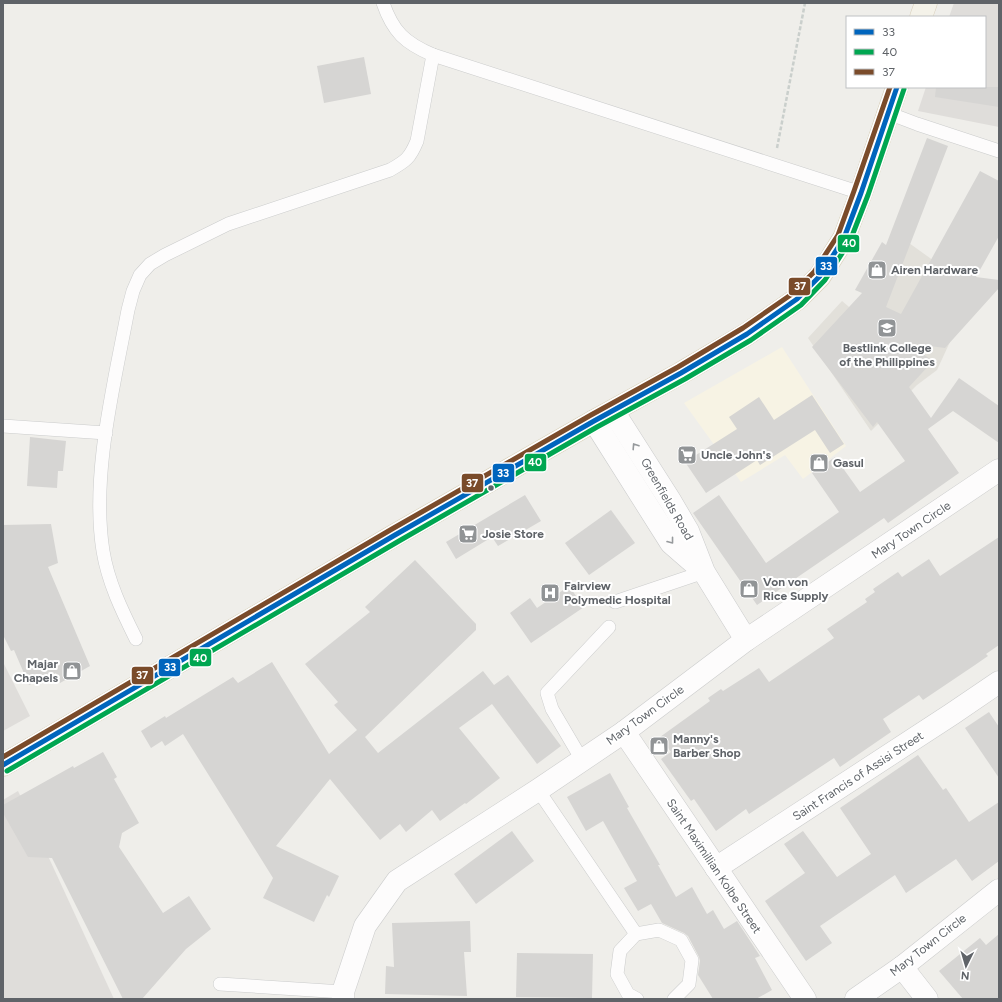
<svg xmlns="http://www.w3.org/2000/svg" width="1002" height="1002" font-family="Figtree,sans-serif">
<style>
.commercial{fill:#f7f3e4}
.industrial{fill:#dfddda}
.education{fill:#e2e0da}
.building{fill:#d6d5d3}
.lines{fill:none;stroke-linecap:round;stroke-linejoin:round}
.service-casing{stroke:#cbcccc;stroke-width:14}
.minor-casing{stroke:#cbcccc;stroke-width:23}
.primary-casing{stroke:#d7ceb8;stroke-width:23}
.path{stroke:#cacfcc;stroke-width:2.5;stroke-dasharray:4 2;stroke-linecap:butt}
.service{stroke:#fdfcfc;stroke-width:13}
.minor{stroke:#fdfcfc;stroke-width:22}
.primary{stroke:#f4f2e9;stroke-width:22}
.bus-1-casing{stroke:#fff;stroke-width:8}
.bus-2-casing{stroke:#fff;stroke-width:8}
.bus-3-casing{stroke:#fff;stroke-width:8}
.bus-1{stroke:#0065bd;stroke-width:5}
.bus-2{stroke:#00a651;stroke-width:5}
.bus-3{stroke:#7a4b2a;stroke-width:5}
.oneway{stroke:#96999c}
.bus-dot{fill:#5f6368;stroke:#fff;stroke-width:1.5}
.labels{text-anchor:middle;stroke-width:4;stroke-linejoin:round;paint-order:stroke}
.poi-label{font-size:12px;font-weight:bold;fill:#5f6368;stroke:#fff;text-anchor:start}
.street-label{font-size:12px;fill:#5f6368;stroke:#fff}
.line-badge{stroke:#fff;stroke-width:1.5}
.badge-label{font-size:11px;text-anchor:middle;font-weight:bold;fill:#fff}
</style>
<rect width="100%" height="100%" fill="#efeeea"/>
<path class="commercial" d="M 782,347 L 846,446 L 803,479 L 785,455 L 741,482 L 684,403 Z"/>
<g class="industrial">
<path d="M 954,3 L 999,3 L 999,127 L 918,111 L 926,87 L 985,87 L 985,17 L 949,17 Z"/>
<path d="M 3,662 L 30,716 L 3,731 Z"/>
<path d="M 18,791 L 114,999 L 3,999 L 3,800 Z"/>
</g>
<path class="education" d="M 909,243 L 973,289 L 949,344 L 937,370 L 917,385 L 871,431 L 808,338 L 842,301 L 862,318 Z"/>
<g class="building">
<path d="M 364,57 L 371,94 L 324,103 L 317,66 Z"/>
<path d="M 936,87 L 999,87 L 999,107 L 935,97 Z"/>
<path d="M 927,138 L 948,146 L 886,307 L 901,314 L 980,171 L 999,181 L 999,236 L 976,277 L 999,280 L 999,288 L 945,348 L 907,343 L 933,361 L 909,387 L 931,418 L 959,378 L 999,406 L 999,443 L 953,411 L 928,429 L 959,473 L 888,523 L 884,518 L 757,605 L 693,513 L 719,495 L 766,563 L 839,512 L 812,473 L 835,457 L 860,492 L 905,461 L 877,422 L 873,427 L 812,347 L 862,293 L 855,290 L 882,242 L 886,245 Z"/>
<path d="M 812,395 L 844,444 L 830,453 L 815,430 L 760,465 L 757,460 L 706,493 L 685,462 L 737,429 L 729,417 L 759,397 L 774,420 Z"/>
<path d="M 30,437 L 66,441 L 63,471 L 58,471 L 57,488 L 27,486 Z"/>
<path d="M 525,495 L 541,521 L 498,546 L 492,537 L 456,559 L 446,542 Z"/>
<path d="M 611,510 L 635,543 L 589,575 L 565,543 Z"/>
<path d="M 51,524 L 58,563 L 48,567 L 90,666 L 60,683 L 56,673 L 29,685 L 14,650 L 11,651 L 3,635 L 3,525 Z"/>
<path d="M 999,537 L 999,645 L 986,654 L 988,656 L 975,665 L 923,700 L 919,695 L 883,719 L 891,732 L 840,767 L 834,758 L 749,814 L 746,809 L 716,831 L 694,799 L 691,801 L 661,759 L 671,752 L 660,737 L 710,701 L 708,698 L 721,689 L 723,691 L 759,668 L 769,682 L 834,638 L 827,629 L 867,602 L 865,599 L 875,592 L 873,589 L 898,572 L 902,577 L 929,559 L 940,576 Z"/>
<path d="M 415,560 L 476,624 L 476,630 L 365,737 L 378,753 L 483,671 L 494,685 L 508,675 L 561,746 L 537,764 L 492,704 L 459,728 L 500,778 L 466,804 L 465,803 L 440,821 L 432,810 L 406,832 L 400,824 L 380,840 L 330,779 L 276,846 L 339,876 L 329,897 L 327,895 L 314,922 L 263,898 L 273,878 L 183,734 L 165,746 L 162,741 L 151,748 L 141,731 L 165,716 L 166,718 L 233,677 L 238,683 L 272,662 L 329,754 L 357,730 L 334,705 L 338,702 L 305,664 L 370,612 L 365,607 Z"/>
<path d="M 569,586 L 584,607 L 531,643 L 510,613 L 530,598 L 537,608 Z"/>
<path d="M 989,712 L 999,727 L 999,778 L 965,728 Z"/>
<path d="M 103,752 L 117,777 L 114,779 L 139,823 L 122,833 L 119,847 L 163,913 L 189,896 L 211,929 L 186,949 L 142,999 L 123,999 L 52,858 L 28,857 L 3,813 L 3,805 L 73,766 L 74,768 Z"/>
<path d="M 918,755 L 943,790 L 946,788 L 969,822 L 999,802 L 999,861 L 972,881 L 956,859 L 906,893 L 895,875 L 820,926 L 832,943 L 806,961 L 765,901 L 805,873 L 784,844 L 803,831 L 837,877 L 871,854 L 840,808 Z"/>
<path d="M 610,773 L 629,807 L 627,808 L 660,865 L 658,865 L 676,897 L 692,887 L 707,914 L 713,910 L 724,929 L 737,921 L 760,956 L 755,958 L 772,990 L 756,999 L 713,999 L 698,975 L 700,961 L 699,957 L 688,936 L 684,933 L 662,923 L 651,904 L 638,911 L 624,888 L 637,881 L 603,821 L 586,831 L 567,797 Z"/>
<path d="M 512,831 L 534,861 L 476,904 L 454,874 Z"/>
<path d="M 470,921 L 471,952 L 464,952 L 467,996 L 385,994 L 386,966 L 394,967 L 392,923 Z"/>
<path d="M 999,934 L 999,999 L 963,999 L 939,971 L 980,938 L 986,945 Z"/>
<path d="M 517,953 L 593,954 L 592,998 L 516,997 Z"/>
</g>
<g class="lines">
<g class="service-casing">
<g id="service">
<path d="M 383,3 C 393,32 405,43 433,55 L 861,193"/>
<path d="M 888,113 L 917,124 L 999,151"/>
<path d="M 3,426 L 106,433"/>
<path d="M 615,602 L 704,572"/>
<path d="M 136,639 C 122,611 108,582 103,551 C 91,475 114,385 128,310 L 133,291 L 140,275 L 150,264 L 165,255 L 228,224 L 390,170 C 406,161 410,158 417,141 L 433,55"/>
<path d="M 582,760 L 552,709 L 547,693 L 609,627"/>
<path d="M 538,790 L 636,934"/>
<path d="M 220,984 L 343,992"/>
<path d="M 637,999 L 628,994 L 617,974 L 620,951 L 636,934 L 659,930 L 681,940 L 692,960 L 689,984 L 674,999"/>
</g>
</g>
<g class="minor-casing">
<g id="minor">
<path d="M 613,411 L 671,502 L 688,531 L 704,572 L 746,640"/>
<path d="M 594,421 L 671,543 L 702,570"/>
<path d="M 624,732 L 805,999"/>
<path d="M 716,868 L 952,714 L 999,682"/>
<path d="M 902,967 L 927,999"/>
<path d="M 343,999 L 343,992 L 365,926 L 397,881 L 538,790 L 624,732 L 746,640 L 999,470"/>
<path d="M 856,999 L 902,967 L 999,890"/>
</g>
</g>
<g class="primary-casing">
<g id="primary">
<path d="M 921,17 L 926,3"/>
<path d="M 3,765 L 395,535 L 594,421 L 681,373 L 747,334 L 797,299 L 820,276 L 844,238 L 861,193 L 897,87"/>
</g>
</g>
<path class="path" d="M 777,148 L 805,3"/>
<use href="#service" class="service"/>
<use href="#minor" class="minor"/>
<use href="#primary" class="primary"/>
<g class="bus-1-casing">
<path id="bus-1" d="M 3,765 L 395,535 L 594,421 L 681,373 L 747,334 L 797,299 L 820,276 L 844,238 L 861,193 L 897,87"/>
</g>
<g class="bus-2-casing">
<path id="bus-2" d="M 7,771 L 399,541 L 597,427 L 685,379 L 751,340 L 801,305 L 825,280 L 850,241 L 868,195 L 904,89"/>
</g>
<g class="bus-3-casing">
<path id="bus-3" d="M 3,757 L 392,529 L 591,415 L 678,367 L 743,328 L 792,294 L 814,272 L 838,235 L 854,191 L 890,87"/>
</g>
<use href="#bus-1" class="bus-1"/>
<use href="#bus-2" class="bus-2"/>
<use href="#bus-3" class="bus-3"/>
</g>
<defs><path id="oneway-chevron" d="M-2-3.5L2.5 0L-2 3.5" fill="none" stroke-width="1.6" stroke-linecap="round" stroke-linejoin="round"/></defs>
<g class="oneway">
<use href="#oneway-chevron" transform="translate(635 446) rotate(-123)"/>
<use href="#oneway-chevron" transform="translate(671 541) rotate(52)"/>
</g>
<defs>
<g id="shop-square" transform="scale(1)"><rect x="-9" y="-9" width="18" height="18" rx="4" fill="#919496" stroke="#fff"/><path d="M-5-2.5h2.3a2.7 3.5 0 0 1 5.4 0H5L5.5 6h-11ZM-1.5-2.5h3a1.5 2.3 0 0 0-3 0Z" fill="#fff"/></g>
<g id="university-square" transform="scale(1)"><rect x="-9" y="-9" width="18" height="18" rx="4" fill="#919496" stroke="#fff"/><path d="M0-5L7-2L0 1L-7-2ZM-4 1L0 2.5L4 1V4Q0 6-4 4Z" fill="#fff"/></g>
<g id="supermarket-square" transform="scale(1)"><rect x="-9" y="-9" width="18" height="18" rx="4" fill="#919496" stroke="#fff"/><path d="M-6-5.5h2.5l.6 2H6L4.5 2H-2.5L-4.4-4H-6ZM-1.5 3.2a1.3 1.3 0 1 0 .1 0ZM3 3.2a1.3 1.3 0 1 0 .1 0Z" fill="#fff"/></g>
<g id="hospital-square" transform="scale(1)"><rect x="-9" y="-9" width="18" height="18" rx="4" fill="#919496" stroke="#fff"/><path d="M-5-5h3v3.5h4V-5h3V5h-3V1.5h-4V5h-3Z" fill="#fff"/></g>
</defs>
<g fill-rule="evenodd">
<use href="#shop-square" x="877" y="270"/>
<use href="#university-square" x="887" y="328"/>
<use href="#supermarket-square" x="687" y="455"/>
<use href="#shop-square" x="819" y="463"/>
<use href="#supermarket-square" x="468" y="534"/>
<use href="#shop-square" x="749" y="589"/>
<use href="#hospital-square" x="550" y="593"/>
<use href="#shop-square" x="72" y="671"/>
<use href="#shop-square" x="659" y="746"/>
</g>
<circle class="bus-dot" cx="491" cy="488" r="3.5"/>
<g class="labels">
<g class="poi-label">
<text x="891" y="274">Airen Hardware</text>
<text x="887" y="352" text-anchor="middle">Bestlink College<tspan x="887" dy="14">of the Philippines</tspan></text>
<text x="701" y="459">Uncle John's</text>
<text x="833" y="467">Gasul</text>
<text x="482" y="538">Josie Store</text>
<text x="763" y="586">Von von<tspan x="763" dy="14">Rice Supply</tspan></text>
<text x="564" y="590">Fairview<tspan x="564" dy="14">Polymedic Hospital</tspan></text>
<text x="58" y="668" text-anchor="end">Majar<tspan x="58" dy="14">Chapels</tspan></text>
<text x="673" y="743">Manny's<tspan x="673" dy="14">Barber Shop</tspan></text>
</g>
<g class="street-label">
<text transform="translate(667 499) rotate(60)" y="4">Greenfields Road</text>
<text transform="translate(911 530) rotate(-34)" y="4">Mary Town Circle</text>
<text transform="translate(645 715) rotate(-36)" y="4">Mary Town Circle</text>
<text transform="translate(858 776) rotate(-33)" y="4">Saint Francis of Assisi Street</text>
<text transform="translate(714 866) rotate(56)" y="4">Saint Maximillian Kolbe Street</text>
<text transform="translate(928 945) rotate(-38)" y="4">Mary Town Circle</text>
</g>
</g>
<g class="line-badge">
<rect x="837" y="234" width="23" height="19" rx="4" fill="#00a651"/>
<rect x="815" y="256" width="23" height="20" rx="4" fill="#0065bd"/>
<rect x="788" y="277" width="23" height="19" rx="4" fill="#7a4b2a"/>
<rect x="524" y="453" width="23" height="19" rx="4" fill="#00a651"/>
<rect x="492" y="463" width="23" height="20" rx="4" fill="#0065bd"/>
<rect x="461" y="473" width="23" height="20" rx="4" fill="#7a4b2a"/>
<rect x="189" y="648" width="23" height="19" rx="4" fill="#00a651"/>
<rect x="158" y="658" width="23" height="19" rx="4" fill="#0065bd"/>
<rect x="131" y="666" width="23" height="19" rx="4" fill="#7a4b2a"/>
</g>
<g class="badge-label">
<text x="849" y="247">40</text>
<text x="826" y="270">33</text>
<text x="800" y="290">37</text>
<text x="535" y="466">40</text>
<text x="503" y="477">33</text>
<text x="472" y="487">37</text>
<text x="200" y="662">40</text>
<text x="170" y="671">33</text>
<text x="142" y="679">37</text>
</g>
<rect width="1002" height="1002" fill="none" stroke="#5f6368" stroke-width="8"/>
<rect x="846" y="16" width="140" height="72" fill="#ffffff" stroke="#bfc1c3"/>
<rect x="854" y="29" width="20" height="6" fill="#0065bd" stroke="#bfc1c3"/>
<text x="882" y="36" font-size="12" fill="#5f6368">33</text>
<rect x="854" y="49" width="20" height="6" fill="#00a651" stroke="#bfc1c3"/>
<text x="882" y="56" font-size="12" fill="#5f6368">40</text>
<rect x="854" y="69" width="20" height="6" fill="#7a4b2a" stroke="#bfc1c3"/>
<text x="882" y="76" font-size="12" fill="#5f6368">37</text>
<g transform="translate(966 966) rotate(185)" stroke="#ffffff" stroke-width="3" paint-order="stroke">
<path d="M0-3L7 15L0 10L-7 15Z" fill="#5f6368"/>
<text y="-6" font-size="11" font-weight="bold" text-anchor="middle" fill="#5f6368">N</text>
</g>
</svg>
